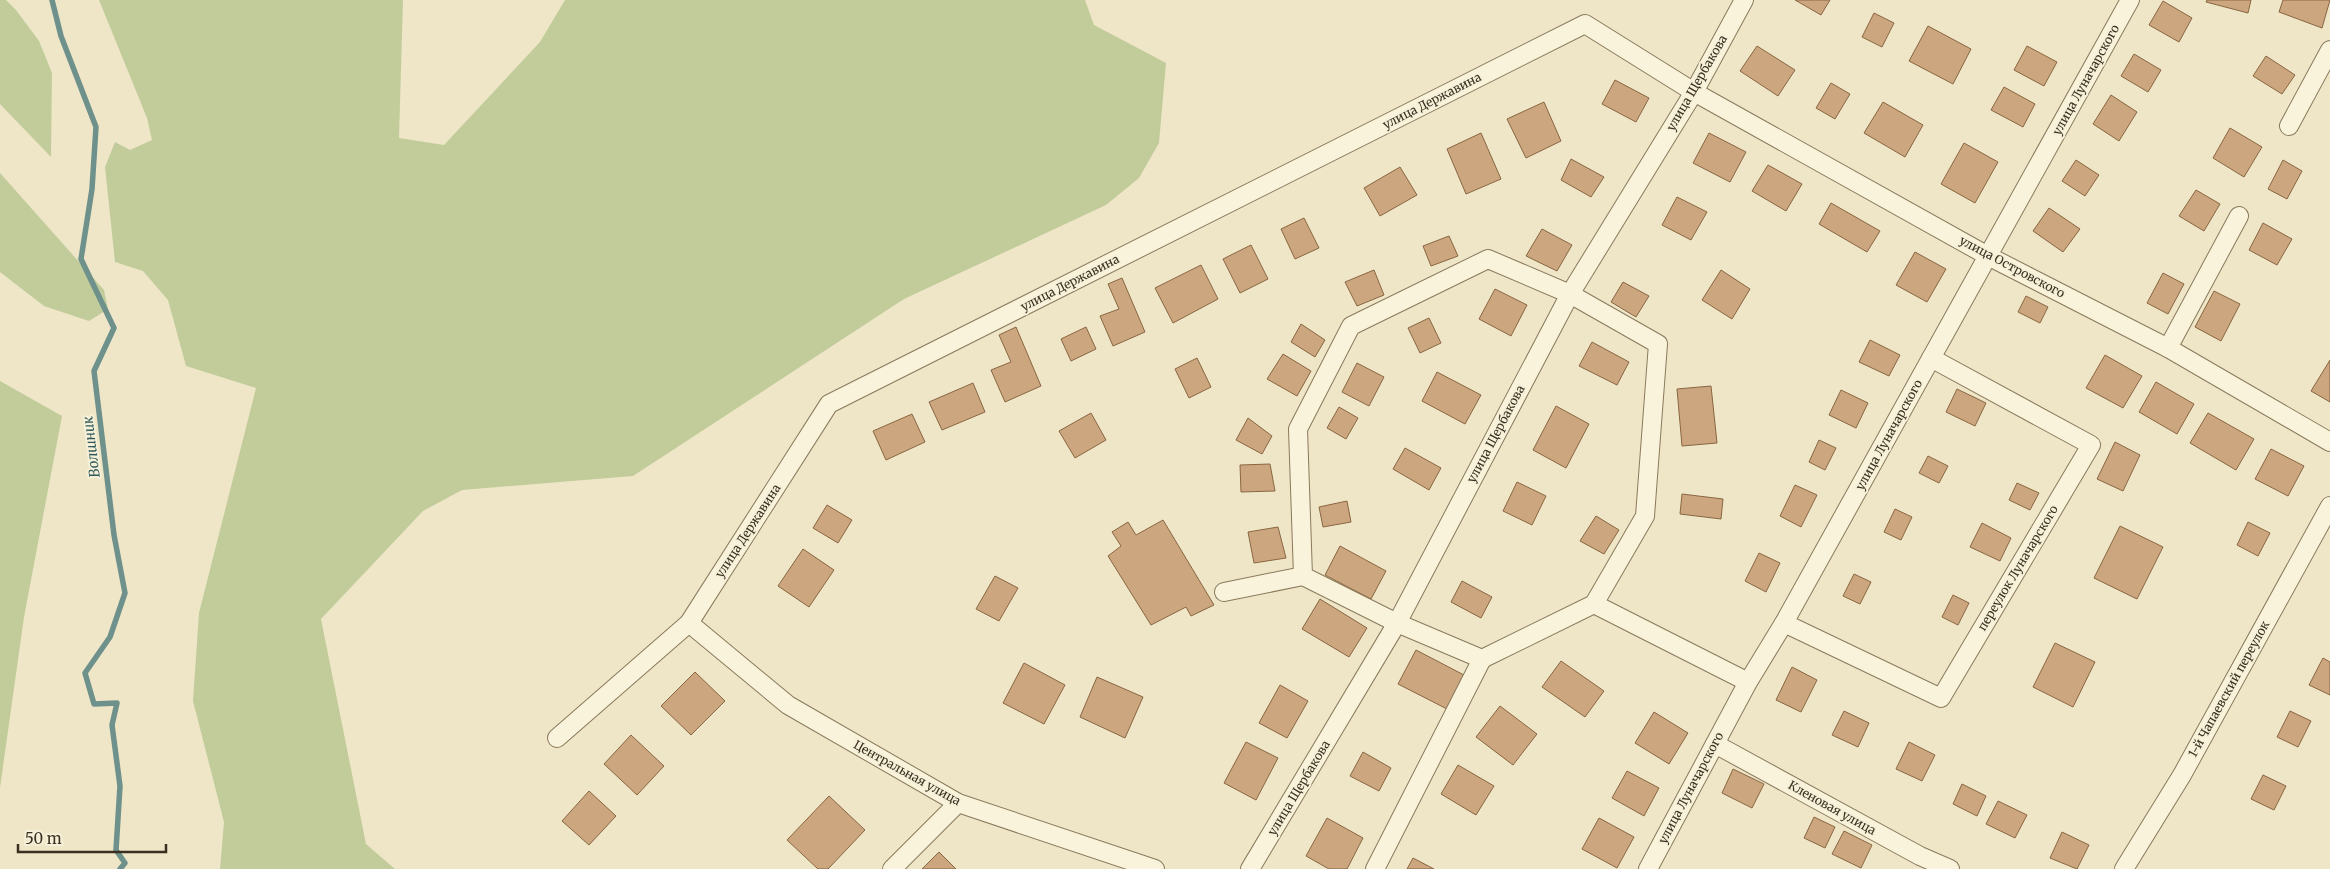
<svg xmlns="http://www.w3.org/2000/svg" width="2330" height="869" font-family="Merriweather,serif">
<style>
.green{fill:#c2cc9b}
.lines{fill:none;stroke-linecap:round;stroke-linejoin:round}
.stream{stroke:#6f918c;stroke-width:5.5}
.building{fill:#cca67e;stroke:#896642}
.minor-casing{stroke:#8a795c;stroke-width:20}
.minor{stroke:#f9f3db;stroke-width:18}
.labels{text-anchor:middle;stroke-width:4;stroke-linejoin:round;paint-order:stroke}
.street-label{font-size:12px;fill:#3a2f20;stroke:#f5f0d7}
.water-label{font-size:14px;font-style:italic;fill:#2f585a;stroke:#f5f0d7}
</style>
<rect width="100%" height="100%" fill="#eee6c7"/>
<g class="green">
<path d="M 0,0 L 6,0 L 16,10 L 39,41 L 52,73 L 51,157 L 0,104 Z"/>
<path d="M 99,0 L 403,0 L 399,138 L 444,145 L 540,42 L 565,0 L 1085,0 L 1094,25 L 1166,63 L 1159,143 L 1139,178 L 1106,205 L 904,299 L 633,476 L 462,490 L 423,511 L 321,619 L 366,844 L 395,869 L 220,869 L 224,822 L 193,701 L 199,613 L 256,388 L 186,366 L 168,300 L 143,271 L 115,262 L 105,167 L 115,142 L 130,150 L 152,140 L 147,118 Z"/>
<path d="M 0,173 L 104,290 L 108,309 L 89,321 L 44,306 L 0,272 Z"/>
<path d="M 0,381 L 62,416 L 24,617 L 0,788 Z"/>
</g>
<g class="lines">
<path class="stream" d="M 52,0 L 61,36 L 96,127 L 92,189 L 81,259 L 114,328 L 94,371 L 114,535 L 125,593 L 110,637 L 85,673 L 94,704 L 117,703 L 112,725 L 120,786 L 116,850 L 125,863 L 120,869"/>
</g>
<g class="building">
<path d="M 1795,0 L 1830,0 L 1821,15 Z"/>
<path d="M 2207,0 L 2251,0 L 2248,13 L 2206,2 Z"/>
<path d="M 2283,0 L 2330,0 L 2322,28 L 2279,12 Z"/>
<path d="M 2163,1 L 2192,18 L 2179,42 L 2149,25 Z"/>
<path d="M 1874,13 L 1894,23 L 1882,47 L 1862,37 Z"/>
<path d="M 1928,26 L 1971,49 L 1953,84 L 1909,61 Z"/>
<path d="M 1757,46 L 1795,70 L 1778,96 L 1740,71 Z"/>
<path d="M 2027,46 L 2057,62 L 2044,86 L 2014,70 Z"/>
<path d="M 2134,54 L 2161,70 L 2148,92 L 2121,76 Z"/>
<path d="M 2266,56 L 2295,75 L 2282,94 L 2253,76 Z"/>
<path d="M 1615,80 L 1649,98 L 1636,122 L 1602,104 Z"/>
<path d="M 1831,83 L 1850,94 L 1835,119 L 1816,108 Z"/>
<path d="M 2004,87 L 2035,104 L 2023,127 L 1991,110 Z"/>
<path d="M 2111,95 L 2137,112 L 2119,141 L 2093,124 Z"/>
<path d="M 1544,102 L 1561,141 L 1526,158 L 1507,119 Z"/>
<path d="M 1883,102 L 1923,125 L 1905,157 L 1864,133 Z"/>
<path d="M 2230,128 L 2262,147 L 2244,177 L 2213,158 Z"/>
<path d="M 1481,133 L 1501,179 L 1466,194 L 1447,149 Z"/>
<path d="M 1709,133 L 1746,152 L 1730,182 L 1693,163 Z"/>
<path d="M 1964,143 L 1998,162 L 1975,203 L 1941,184 Z"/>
<path d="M 1571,159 L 1604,177 L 1591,197 L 1561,180 Z"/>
<path d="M 2076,160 L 2099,175 L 2085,196 L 2062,181 Z"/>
<path d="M 2283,160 L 2302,171 L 2287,199 L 2268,189 Z"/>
<path d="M 1768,165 L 1802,184 L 1786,211 L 1752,191 Z"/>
<path d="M 1400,167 L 1417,195 L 1380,216 L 1364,188 Z"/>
<path d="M 2196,190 L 2220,204 L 2204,231 L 2179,216 Z"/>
<path d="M 1677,197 L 1707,212 L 1691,240 L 1662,225 Z"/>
<path d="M 1831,203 L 1880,231 L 1867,252 L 1819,224 Z"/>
<path d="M 2049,208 L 2080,229 L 2063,252 L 2033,231 Z"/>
<path d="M 1304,218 L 1319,248 L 1295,259 L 1281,229 Z"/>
<path d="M 2263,223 L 2292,239 L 2277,265 L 2249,250 Z"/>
<path d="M 1542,229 L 1572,245 L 1557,271 L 1526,256 Z"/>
<path d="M 1449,236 L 1458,256 L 1431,266 L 1423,246 Z"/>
<path d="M 1251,245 L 1268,279 L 1240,293 L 1223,259 Z"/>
<path d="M 1915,252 L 1946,269 L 1927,302 L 1896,285 Z"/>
<path d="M 1201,265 L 1218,299 L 1173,323 L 1155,288 Z"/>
<path d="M 1374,270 L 1384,295 L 1357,306 L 1345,282 Z"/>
<path d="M 1721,270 L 1750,289 L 1732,319 L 1702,300 Z"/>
<path d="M 2163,273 L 2184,284 L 2168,314 L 2147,303 Z"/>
<path d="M 1122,278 L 1145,332 L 1113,346 L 1100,316 L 1119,309 L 1108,284 Z"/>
<path d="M 1623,282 L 1649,296 L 1636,317 L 1611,302 Z"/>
<path d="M 1495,289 L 1527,305 L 1511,336 L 1479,319 Z"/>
<path d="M 2214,291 L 2240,304 L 2221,341 L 2195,327 Z"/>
<path d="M 2026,296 L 2048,307 L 2040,323 L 2018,312 Z"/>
<path d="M 1429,318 L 1441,343 L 1420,353 L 1408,328 Z"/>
<path d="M 1301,324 L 1325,340 L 1315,357 L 1291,342 Z"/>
<path d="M 1016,327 L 1041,386 L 1005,402 L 991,370 L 1011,362 L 999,335 Z"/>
<path d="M 1086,327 L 1096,349 L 1071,361 L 1061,339 Z"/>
<path d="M 1870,340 L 1900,355 L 1889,376 L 1859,362 Z"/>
<path d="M 1592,342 L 1629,362 L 1617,385 L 1579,366 Z"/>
<path d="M 1283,354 L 1311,371 L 1297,396 L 1267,379 Z"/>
<path d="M 2105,355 L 2142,376 L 2123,408 L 2086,388 Z"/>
<path d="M 1197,358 L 1211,387 L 1189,398 L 1175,369 Z"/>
<path d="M 2330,360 L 2330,402 L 2311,391 Z"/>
<path d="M 1357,363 L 1384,377 L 1369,406 L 1342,392 Z"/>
<path d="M 1437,372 L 1481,395 L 1465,424 L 1422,401 Z"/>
<path d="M 2156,382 L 2194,404 L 2177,434 L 2139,412 Z"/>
<path d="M 973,383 L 985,412 L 942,430 L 929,402 Z"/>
<path d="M 1711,386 L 1717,443 L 1682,446 L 1677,389 Z"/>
<path d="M 1957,389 L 1986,403 L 1975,426 L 1946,412 Z"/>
<path d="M 1841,390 L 1868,403 L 1856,428 L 1829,415 Z"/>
<path d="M 1556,406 L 1589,424 L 1566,468 L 1533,450 Z"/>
<path d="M 1339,407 L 1358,418 L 1346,439 L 1327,428 Z"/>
<path d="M 1091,413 L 1106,440 L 1075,458 L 1059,431 Z"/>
<path d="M 2208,413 L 2254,439 L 2236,470 L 2190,443 Z"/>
<path d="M 912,414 L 925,442 L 886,460 L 873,431 Z"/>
<path d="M 1248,418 L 1272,436 L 1262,454 L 1236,440 Z"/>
<path d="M 1819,440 L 1836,448 L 1825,470 L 1809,462 Z"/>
<path d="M 2115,442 L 2140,455 L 2123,491 L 2097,479 Z"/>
<path d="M 1405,448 L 1441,468 L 1429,490 L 1393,469 Z"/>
<path d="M 2271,449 L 2304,466 L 2288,496 L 2255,479 Z"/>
<path d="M 1928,456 L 1948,466 L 1939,483 L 1919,473 Z"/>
<path d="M 1270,464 L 1275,491 L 1241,492 L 1240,465 Z"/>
<path d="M 1517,482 L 1546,496 L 1532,525 L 1503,511 Z"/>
<path d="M 2017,483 L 2039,493 L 2030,510 L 2009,500 Z"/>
<path d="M 1795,485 L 1817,495 L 1801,527 L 1780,516 Z"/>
<path d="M 1682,494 L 1723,499 L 1721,519 L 1680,514 Z"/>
<path d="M 1347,501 L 1351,522 L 1323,527 L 1319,507 Z"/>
<path d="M 827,505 L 852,520 L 838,543 L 813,528 Z"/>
<path d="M 1895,509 L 1912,517 L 1901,540 L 1884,532 Z"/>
<path d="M 1596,516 L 1619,530 L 1604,554 L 1580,541 Z"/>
<path d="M 1163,520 L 1214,605 L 1191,616 L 1186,607 L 1151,625 L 1108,556 L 1121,546 L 1112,532 L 1128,522 L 1136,535 Z"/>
<path d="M 2248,522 L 2270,533 L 2258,556 L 2237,545 Z"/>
<path d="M 1982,523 L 2011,538 L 2000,561 L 1970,547 Z"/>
<path d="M 2120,526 L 2163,547 L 2137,599 L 2094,578 Z"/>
<path d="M 1278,527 L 1286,558 L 1254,563 L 1248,532 Z"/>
<path d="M 1340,546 L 1386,571 L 1371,599 L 1325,575 Z"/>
<path d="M 803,549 L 834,570 L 809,607 L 778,586 Z"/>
<path d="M 1759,553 L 1780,563 L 1766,592 L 1745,581 Z"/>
<path d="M 1854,574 L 1871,582 L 1860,604 L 1843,596 Z"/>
<path d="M 995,576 L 1018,588 L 999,621 L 976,609 Z"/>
<path d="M 1462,581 L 1492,597 L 1481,618 L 1451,602 Z"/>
<path d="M 1953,595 L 1969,603 L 1958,625 L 1942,617 Z"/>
<path d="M 1320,599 L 1367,628 L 1349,657 L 1302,629 Z"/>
<path d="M 2055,643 L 2095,662 L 2073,707 L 2033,687 Z"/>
<path d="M 1416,650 L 1464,675 L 1447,709 L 1398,684 Z"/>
<path d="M 2323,658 L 2330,662 L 2330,695 L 2309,685 Z"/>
<path d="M 1561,661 L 1604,691 L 1585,717 L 1542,687 Z"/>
<path d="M 1024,663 L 1065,685 L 1044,724 L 1003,703 Z"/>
<path d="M 1792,667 L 1817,680 L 1801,712 L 1776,700 Z"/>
<path d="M 695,672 L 725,701 L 691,735 L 661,706 Z"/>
<path d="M 1097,677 L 1143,697 L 1125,738 L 1080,717 Z"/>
<path d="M 1280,685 L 1308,701 L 1287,738 L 1259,723 Z"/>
<path d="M 1500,706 L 1537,734 L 1513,765 L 1476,737 Z"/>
<path d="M 1844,711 L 1869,723 L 1858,747 L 1832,735 Z"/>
<path d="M 2290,711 L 2311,721 L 2298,747 L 2277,737 Z"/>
<path d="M 1654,712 L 1688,733 L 1669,764 L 1635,743 Z"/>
<path d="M 631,735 L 664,766 L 637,795 L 604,764 Z"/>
<path d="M 1246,742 L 1278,758 L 1256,800 L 1224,783 Z"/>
<path d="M 1909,742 L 1935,755 L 1922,781 L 1896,769 Z"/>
<path d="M 1363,752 L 1391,768 L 1379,791 L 1350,776 Z"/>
<path d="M 1458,765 L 1494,786 L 1476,815 L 1441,794 Z"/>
<path d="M 1733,769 L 1764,784 L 1752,808 L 1722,793 Z"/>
<path d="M 1627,771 L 1659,788 L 1644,816 L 1612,798 Z"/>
<path d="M 2263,775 L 2286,786 L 2274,810 L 2251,799 Z"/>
<path d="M 1962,784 L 1986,796 L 1977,816 L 1953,804 Z"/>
<path d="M 589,791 L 616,816 L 589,845 L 562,821 Z"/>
<path d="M 829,796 L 865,830 L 828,869 L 818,869 L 787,840 Z"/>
<path d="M 1998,801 L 2027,815 L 2015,838 L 1986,824 Z"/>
<path d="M 1814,817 L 1835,827 L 1825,848 L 1804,838 Z"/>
<path d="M 1327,818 L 1363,838 L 1347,869 L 1329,869 L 1306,856 Z"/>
<path d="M 1599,818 L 1634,837 L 1617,868 L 1582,849 Z"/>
<path d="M 1844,831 L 1872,845 L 1861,868 L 1832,854 Z"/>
<path d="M 2062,832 L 2089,845 L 2077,869 L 2050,858 Z"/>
<path d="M 939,852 L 956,869 L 922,869 Z"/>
<path d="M 1413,858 L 1434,869 L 1407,869 Z"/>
</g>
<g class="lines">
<g class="minor-casing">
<g id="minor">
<path d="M 2289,126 L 2330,50"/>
<path d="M 1488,259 L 1570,294 L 1658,344 L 1645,516 L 1594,604 L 1482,659 L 1397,623 L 1303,576 L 1298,429 L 1351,326 Z"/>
<path d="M 2168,348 L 2239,216"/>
<path d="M 1224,592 L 1303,576"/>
<path d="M 1594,604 L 1748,682"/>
<path d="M 689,623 L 788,705 L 958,803 L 1155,869"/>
<path d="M 1784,623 L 1941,698 L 2091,445 L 1931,358"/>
<path d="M 557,738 L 689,623 L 829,404 L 1585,24 L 1694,92 L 1988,256 L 2168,348 L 2330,442"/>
<path d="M 1715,744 L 1920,856 L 1950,869"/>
<path d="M 892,869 L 958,803"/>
<path d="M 1250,869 L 1397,623 L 1570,294 L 1694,92 L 1744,0"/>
<path d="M 1375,869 L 1482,659"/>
<path d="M 1648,869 L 1748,682 L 1784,623 L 2130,0"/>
<path d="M 2124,869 L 2182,775 L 2330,506"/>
</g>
</g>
<use href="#minor" class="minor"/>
</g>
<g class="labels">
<g class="street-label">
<text transform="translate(2086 80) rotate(-61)" y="4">улица Луначарского</text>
<text transform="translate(1697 83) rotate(-60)" y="4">улица Щербакова</text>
<text transform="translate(1432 101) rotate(-27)" y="4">улица Державина</text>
<text transform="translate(2012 267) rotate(28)" y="4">улица Островского</text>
<text transform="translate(1070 283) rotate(-27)" y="4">улица Державина</text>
<text transform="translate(1496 434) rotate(-62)" y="4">улица Щербакова</text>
<text transform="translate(1889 435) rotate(-61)" y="4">улица Луначарского</text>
<text transform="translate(748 531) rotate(-57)" y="4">улица Державина</text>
<text transform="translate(2018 568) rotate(-59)" y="4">переулок Луначарского</text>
<text transform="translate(2229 689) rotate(-61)" y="4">1-й Чапаевский переулок</text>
<text transform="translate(907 773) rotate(29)" y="4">Центральная улица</text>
<text transform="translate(1299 788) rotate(-59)" y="4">улица Щербакова</text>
<text transform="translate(1691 788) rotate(-62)" y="4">улица Луначарского</text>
<text transform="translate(1832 808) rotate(29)" y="4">Кленовая улица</text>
</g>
<g class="water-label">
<text transform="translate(91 447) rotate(-97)" y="5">Волшник</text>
</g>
</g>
<path d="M18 844v8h148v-8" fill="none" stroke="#3a2f20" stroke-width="2.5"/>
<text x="25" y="844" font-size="15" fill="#3a2f20" stroke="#f5f0d7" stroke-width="4" paint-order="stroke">50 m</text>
</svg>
